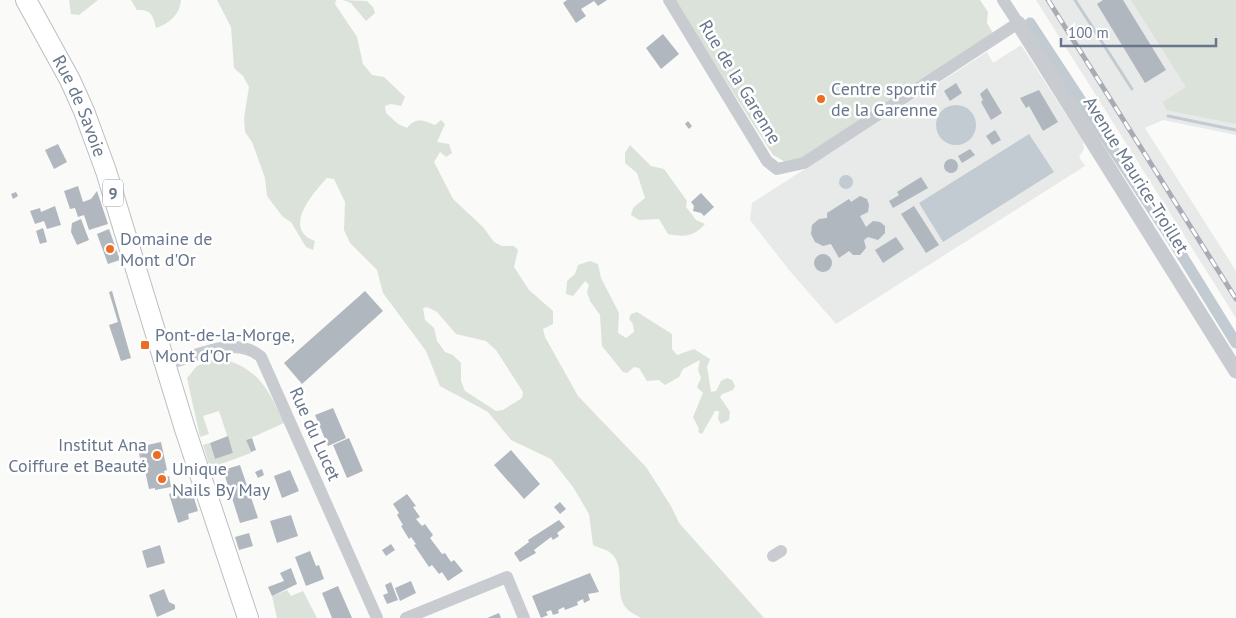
<svg xmlns="http://www.w3.org/2000/svg" width="1236" height="618" font-family="'PT Sans',sans-serif">
<style>
.built{fill:#e8e9e9}
.green{fill:#dbe2d9;fill-rule:evenodd}
.water{fill:#c2cbd1}
.lines{fill:none;stroke-linecap:round;stroke-linejoin:round}
.stream{stroke:#c2cbd1;stroke-width:3}
.canal{stroke:#c2cbd1;stroke-width:11}
.building{fill:#b0b7bf}
.primary-casing{stroke:#bbbec3;stroke-width:22}
.minor{stroke:#c8cbd0;stroke-width:12}
.tertiary{stroke:#c8cbd0;stroke-width:15}
.primary{stroke:#fff;stroke-width:20}
.rail-casing{stroke:#a8adb5;stroke-width:5}
.rail{stroke:#fff;stroke-width:3;stroke-dasharray:9;stroke-linecap:butt}
.poi-dot{fill:#ee6d24;stroke:#fff;stroke-width:2}
.labels{text-anchor:middle;stroke-width:5;stroke-linejoin:round;paint-order:stroke}
.shield{fill:#fff;stroke:#959fae;stroke-width:1}
.shield-label{font-size:16px;font-weight:bold;fill:#67768b}
.street-label{font-size:18px;fill:#67768b;stroke:#fff}
.poi-label{font-size:18px;fill:#67768b;stroke:#fff;text-anchor:start}
</style>
<rect width="100%" height="100%" fill="#fafaf8"/>
<g class="built">
<path d="M 1036,0 L 1236,0 L 1236,135 L 1163,120 L 1145,128 L 1236,271 L 1236,318 Z"/>
<path d="M 1021,45 L 1083,141 L 1084,149 L 1079,157 L 1085,166 L 836,324 L 789,270 L 750,220 L 752,203 L 987,52 L 993,63 Z"/>
</g>
<g class="green">
<path d="M 69,0 L 98,0 L 79,15 L 71,14 Z"/>
<path d="M 131,0 L 181,0 C 180,14 170,23 156,28 C 153,15 151,9 137,10 Z"/>
<path d="M 217,0 L 336,0 L 335,4 L 357,37 L 363,64 L 372,75 L 384,77 L 405,97 L 401,106 L 391,104 L 385,106 L 386,113 L 398,124 L 407,128 C 416,117 422,120 435,125 L 441,120 L 445,124 L 437,142 L 449,144 L 452,153 L 446,157 L 440,152 L 434,162 L 453,199 L 483,227 L 494,242 L 502,246 L 514,246 L 518,250 L 514,267 L 529,290 L 553,311 L 553,324 L 543,329 L 545,337 L 578,396 L 646,467 L 671,506 L 679,523 L 764,618 L 641,618 C 637,615 631,613 627,609 C 612,593 629,565 608,551 C 603,549 597,547 593,545 L 589,514 L 573,487 L 551,459 L 511,440 L 488,412 L 440,386 L 426,351 L 383,293 L 377,270 L 350,243 L 344,230 L 345,202 L 334,179 L 327,178 C 312,194 282,229 315,241 L 313,250 L 306,247 L 291,222 L 283,217 L 267,196 L 265,178 L 252,142 L 245,132 L 244,118 L 249,87 L 243,76 L 234,68 L 231,27 ZM 427,307 L 437,312 L 456,334 L 486,341 L 496,350 L 523,392 L 522,398 L 503,410 L 496,411 L 465,391 L 461,381 L 461,363 L 453,355 L 445,352 L 437,341 L 434,328 L 425,320 L 423,308 Z"/>
<path d="M 343,0 L 367,1 L 373,7 L 375,13 L 366,21 L 351,3 Z"/>
<path d="M 674,0 L 980,0 L 988,12 L 987,23 L 994,35 L 802,161 L 787,163 L 773,155 Z"/>
<path d="M 1131,0 L 1236,0 L 1236,124 L 1166,110 L 1163,102 L 1186,87 Z"/>
<path d="M 630,145 L 651,166 L 664,169 L 687,201 L 686,207 L 696,220 L 705,224 C 694,237 684,237 668,234 L 659,219 L 639,220 L 631,215 L 633,208 L 645,198 L 637,173 L 625,163 L 625,153 Z"/>
<path d="M 590,261 L 598,264 L 601,278 L 619,313 L 618,333 L 626,338 L 634,332 L 633,324 L 629,319 L 631,314 L 637,312 L 672,334 L 672,349 L 677,355 L 694,349 L 710,359 L 707,367 L 711,392 L 716,391 L 721,381 L 727,378 L 732,380 L 735,386 L 733,390 L 722,394 L 720,397 L 730,412 L 729,420 L 721,424 L 718,419 L 719,411 L 715,411 L 702,434 L 698,432 L 699,429 L 693,417 L 703,393 L 697,387 L 701,378 L 698,370 L 700,360 L 683,369 L 679,377 L 665,385 L 659,380 L 647,381 L 639,368 L 634,367 L 627,373 L 623,372 L 602,346 L 600,315 L 590,301 L 587,292 L 589,285 L 585,281 L 573,296 L 566,294 L 567,281 L 575,274 L 578,265 Z"/>
<path d="M 218,358 C 258,367 268,388 284,423 L 246,440 L 251,453 L 210,468 L 203,445 L 210,443 L 215,459 L 233,453 L 219,411 L 203,416 L 209,434 L 200,437 L 187,378 L 197,366 Z"/>
<path d="M 287,590 L 291,596 L 303,591 L 317,618 L 277,618 L 272,596 Z"/>
</g>
<g class="water">
<circle cx="956" cy="125" r="20"/>
<path d="M 1029,134 L 1054,172 L 943,242 L 919,203 Z"/>
<circle cx="846" cy="182" r="7"/>
</g>
<g class="lines">
<g class="stream">
<path d="M 1075,0 L 1132,89"/>
<path d="M 1168,116 L 1236,130"/>
</g>
<path class="canal" d="M 1030,23 L 1173,241 L 1236,343"/>
</g>
<g class="building">
<path d="M 567,0 L 607,0 L 598,6 L 594,1 L 581,9 L 586,16 L 576,23 L 563,3 Z"/>
<path d="M 1103,0 L 1123,0 L 1166,70 L 1145,83 L 1097,4 Z"/>
<path d="M 663,34 L 679,54 L 661,69 L 646,48 Z"/>
<path d="M 956,83 L 962,93 L 950,101 L 944,91 Z"/>
<path d="M 987,88 L 1002,113 L 991,120 L 981,102 L 983,100 L 980,94 Z"/>
<path d="M 1039,90 L 1058,122 L 1043,131 L 1029,106 L 1026,108 L 1020,98 Z"/>
<path d="M 688,121 L 692,126 L 689,129 L 685,124 Z"/>
<path d="M 995,130 L 1001,140 L 992,145 L 986,136 Z"/>
<path d="M 58,144 L 67,162 L 54,169 L 45,150 Z"/>
<path d="M 970,149 L 975,155 L 962,163 L 958,156 Z"/>
<circle cx="951" cy="166" r="7"/>
<path d="M 921,177 L 928,188 L 893,208 L 889,201 L 899,195 L 897,192 Z"/>
<path d="M 78,186 L 83,202 L 91,199 L 97,191 L 108,224 L 89,230 L 84,215 L 78,217 L 75,208 L 70,209 L 64,191 Z"/>
<path d="M 16,192 L 18,196 L 13,199 L 11,194 Z"/>
<path d="M 701,193 L 714,207 L 704,216 L 701,213 L 693,211 L 694,206 L 691,202 Z"/>
<path d="M 860,196 L 867,199 L 869,205 L 868,212 L 860,216 L 866,227 L 873,221 L 880,222 L 885,226 L 885,233 L 878,240 L 868,237 L 864,240 L 866,248 L 860,255 L 853,255 L 849,251 L 839,258 L 831,244 L 823,246 L 815,242 L 811,234 L 812,225 L 819,219 L 827,218 L 827,213 L 849,199 L 851,202 Z"/>
<path d="M 55,206 L 61,225 L 47,229 L 44,221 L 35,224 L 30,211 L 40,208 L 41,212 Z"/>
<path d="M 914,206 L 939,245 L 926,253 L 901,214 Z"/>
<path d="M 81,219 L 89,240 L 77,245 L 71,232 L 72,223 Z"/>
<path d="M 43,228 L 47,242 L 40,244 L 36,231 Z"/>
<path d="M 109,229 L 120,260 L 108,264 L 97,234 Z"/>
<path d="M 896,237 L 904,249 L 883,263 L 875,250 Z"/>
<circle cx="823" cy="263" r="9"/>
<path d="M 112,291 L 131,358 L 121,361 L 109,325 L 118,322 L 109,292 Z"/>
<path d="M 365,291 L 383,311 L 302,384 L 284,363 Z"/>
<path d="M 333,408 L 346,438 L 328,446 L 315,415 Z"/>
<path d="M 228,436 L 233,453 L 215,459 L 210,443 Z"/>
<path d="M 252,438 L 256,450 L 251,452 L 246,440 Z"/>
<path d="M 349,438 L 363,471 L 347,478 L 333,445 Z"/>
<path d="M 161,442 L 167,470 L 164,471 L 165,477 L 169,476 L 171,487 L 155,490 L 155,488 L 149,489 L 142,457 L 140,458 L 138,447 Z"/>
<path d="M 511,450 L 540,484 L 524,499 L 494,465 Z"/>
<path d="M 240,465 L 258,518 L 240,523 L 223,470 Z"/>
<path d="M 262,469 L 264,475 L 258,478 L 255,472 Z"/>
<path d="M 290,470 L 299,491 L 282,498 L 274,476 Z"/>
<path d="M 191,488 L 198,511 L 188,514 L 189,519 L 178,523 L 169,494 Z"/>
<path d="M 407,494 L 416,506 L 413,507 L 420,517 L 416,519 L 422,526 L 425,524 L 433,535 L 430,538 L 442,554 L 445,553 L 451,562 L 454,560 L 463,571 L 448,581 L 442,572 L 439,574 L 432,565 L 429,567 L 414,545 L 416,544 L 411,537 L 409,539 L 401,526 L 403,525 L 397,515 L 399,513 L 393,504 Z"/>
<path d="M 560,502 L 566,509 L 560,514 L 554,507 Z"/>
<path d="M 291,515 L 298,536 L 277,543 L 270,521 Z"/>
<path d="M 559,520 L 565,527 L 557,533 L 559,536 L 553,540 L 551,537 L 534,550 L 536,553 L 520,562 L 514,553 L 529,542 L 528,540 Z"/>
<path d="M 249,533 L 253,546 L 239,550 L 235,537 Z"/>
<path d="M 391,544 L 395,550 L 386,556 L 382,550 Z"/>
<path d="M 160,545 L 165,563 L 147,568 L 142,551 Z"/>
<path d="M 310,551 L 316,566 L 319,565 L 324,579 L 306,586 L 295,557 Z"/>
<path d="M 291,568 L 297,584 L 272,596 L 268,587 L 284,581 L 280,573 Z"/>
<path d="M 590,573 L 599,592 L 588,594 L 590,600 L 584,603 L 583,599 L 577,602 L 578,605 L 565,610 L 564,607 L 558,610 L 559,613 L 553,615 L 551,610 L 546,612 L 548,615 L 541,618 L 532,596 Z"/>
<path d="M 411,581 L 416,593 L 400,601 L 395,588 Z"/>
<path d="M 391,582 L 398,600 L 387,604 L 383,595 L 388,593 L 385,585 Z"/>
<path d="M 338,586 L 352,618 L 332,618 L 322,593 Z"/>
<path d="M 164,589 L 169,602 L 175,605 L 175,609 L 157,617 L 149,595 Z"/>
<path d="M 499,613 L 501,618 L 487,618 Z"/>
</g>
<g class="lines">
<g class="primary-casing">
<g id="primary">
<path id="s1" d="M 26,0 L 70,80 L 84,111 L 106,171 L 185,429 L 248,618"/>
</g>
</g>
<g class="minor">
<path d="M 669,0 L 767,161 L 777,169 L 804,163 L 1018,23 L 1003,0"/>
<path d="M 165,365 C 194,357 236,334 261,357 L 377,618"/>
<path d="M 773,556 L 781,551"/>
<path d="M 406,618 L 507,577 L 524,618"/>
</g>
<path class="tertiary" d="M 1018,23 L 1236,371"/>
<use href="#primary" class="primary"/>
<g class="rail-casing">
<path id="rail" d="M 1048,0 L 1236,299"/>
</g>
<use href="#rail" class="rail"/>
</g>
<g class="poi-dot">
<circle cx="821" cy="99" r="5"/>
<circle cx="110" cy="249" r="5"/>
<rect x="140" y="340" width="10" height="10" rx="2.5"/>
<circle cx="157" cy="455" r="5"/>
<circle cx="162" cy="479" r="5"/>
</g>
<g class="labels">
<rect class="shield" x="103" y="179.5" width="20" height="27" rx="4"/>
<g class="shield-label">
<text x="113" y="199">9</text>
</g>
<g class="street-label">
<text transform="translate(740 82) rotate(59)" y="6">Rue de la Garenne</text>
<text dy="6" stroke="none"><textPath href="#s1" startOffset="119">Rue de Savoie</textPath></text>
<text transform="translate(1136 175) rotate(58)" y="6">Avenue Maurice-Troillet</text>
<text transform="translate(315 434) rotate(66)" y="6">Rue du Lucet</text>
</g>
<g class="poi-label">
<text x="831" y="95">Centre sportif<tspan x="831" dy="21">de la Garenne</tspan></text>
<text x="120" y="245">Domaine de<tspan x="120" dy="21">Mont d'Or</tspan></text>
<text x="155" y="341">Pont-de-la-Morge,<tspan x="155" dy="21">Mont d'Or</tspan></text>
<text x="147" y="451" text-anchor="end">Institut Ana<tspan x="147" dy="21">Coiffure et Beauté</tspan></text>
<text x="172" y="475">Unique<tspan x="172" dy="21">Nails By May</tspan></text>
</g>
</g>
<path d="M1061 38v8h155v-8" fill="none" stroke="#67768b" stroke-width="2.5"/>
<text x="1068" y="38" font-size="15" fill="#67768b" stroke="#ffffff" stroke-width="4" paint-order="stroke">100 m</text>
</svg>
